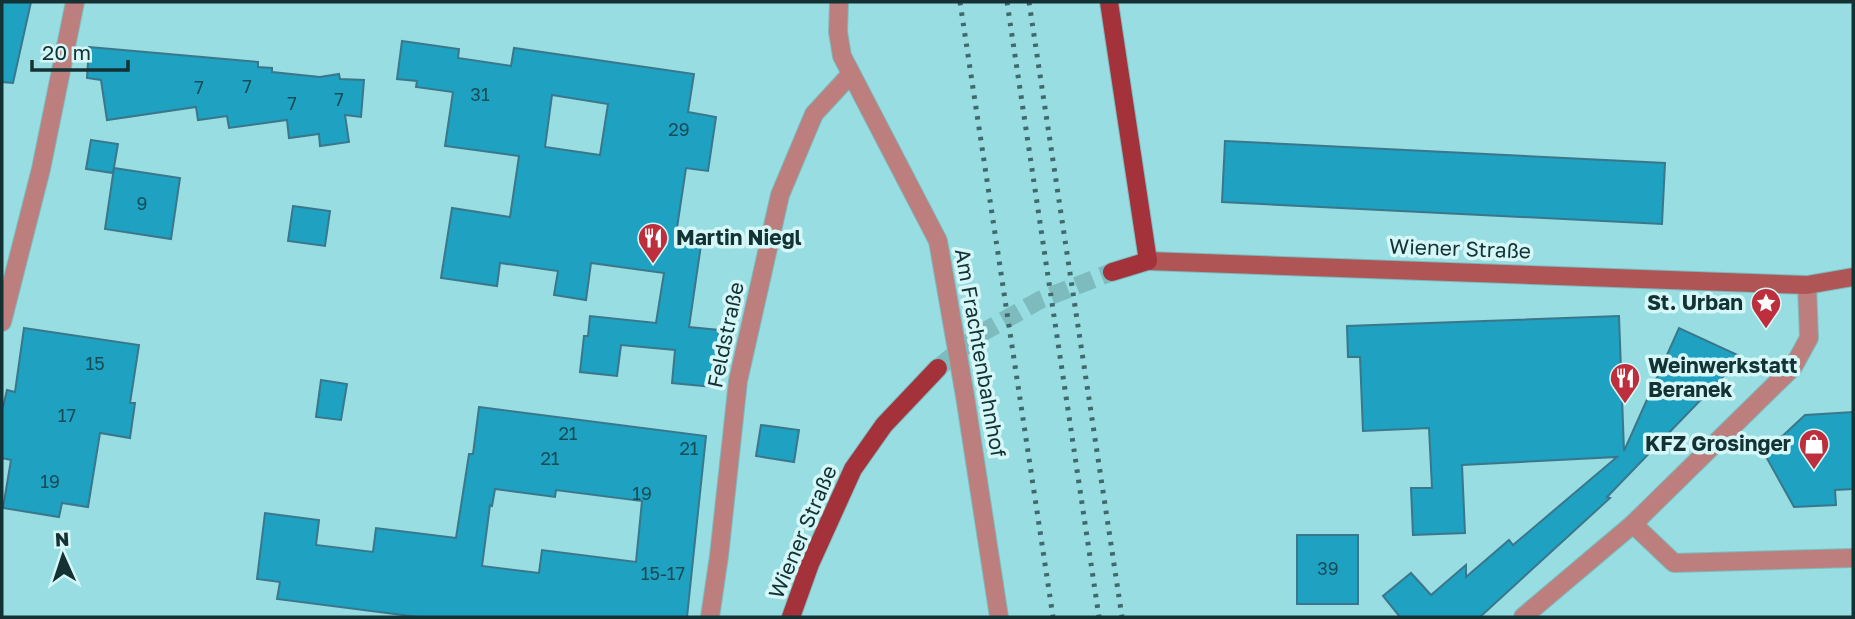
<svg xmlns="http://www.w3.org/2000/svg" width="1855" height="619" font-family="'Golos Text',sans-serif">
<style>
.building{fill:#1fa1c2;stroke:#3a778b;stroke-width:2;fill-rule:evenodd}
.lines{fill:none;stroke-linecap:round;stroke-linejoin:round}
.primary-tunnel{stroke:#7dbbbe;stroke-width:18;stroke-dasharray:18 9;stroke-linecap:butt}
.street-casing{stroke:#7dbbbe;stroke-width:20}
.secondary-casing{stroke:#7dbbbe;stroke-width:20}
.primary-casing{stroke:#7dbbbe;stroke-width:20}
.street{stroke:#bd7f7d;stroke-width:18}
.secondary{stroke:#af5556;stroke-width:18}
.primary{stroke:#a3323a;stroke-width:18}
.rail{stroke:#3f696c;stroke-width:5;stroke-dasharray:3.5 7;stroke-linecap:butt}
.labels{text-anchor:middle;stroke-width:7;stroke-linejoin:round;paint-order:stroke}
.number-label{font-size:18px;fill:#174d57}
.poi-label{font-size:21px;font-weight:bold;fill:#143133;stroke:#d5f7f8;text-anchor:start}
.street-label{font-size:21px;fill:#143133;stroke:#d5f7f8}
</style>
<rect width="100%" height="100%" fill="#97dde1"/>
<g class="building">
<path d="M 2,2 L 31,2 L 13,83 L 2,82 Z"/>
<path d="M 402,41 L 459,49 L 458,58 L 511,66 L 514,48 L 694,74 L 688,112 L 716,117 L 708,171 L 686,168 L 675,241 L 701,245 L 689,327 L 719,330 L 713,387 L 672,383 L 675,350 L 621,345 L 617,376 L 580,372 L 584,336 L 588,336 L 590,316 L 656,323 L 664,273 L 591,263 L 586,300 L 554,295 L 558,271 L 500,263 L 497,286 L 441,278 L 452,208 L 510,217 L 519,156 L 445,146 L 453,92 L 416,87 L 417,81 L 397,79 ZM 552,95 L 608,104 L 600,155 L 545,147 Z"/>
<path d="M 89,47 L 258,62 L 258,67 L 272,68 L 272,72 L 320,77 L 339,74 L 340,79 L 364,80 L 361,117 L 345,115 L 349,142 L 320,146 L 319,134 L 289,138 L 287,120 L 229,128 L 227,116 L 198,120 L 196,107 L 107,120 L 101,80 L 87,78 Z"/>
<path d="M 91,140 L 118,144 L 113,173 L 86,169 Z"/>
<path d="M 1225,141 L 1665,163 L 1662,224 L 1222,202 Z"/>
<path d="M 114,168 L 180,178 L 171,239 L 105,229 Z"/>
<path d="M 293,206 L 330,211 L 325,246 L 288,241 Z"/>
<path d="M 1619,316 L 1624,451 L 1679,328 L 1742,357 L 1607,497 L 1610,498 L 1480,617 L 1400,617 L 1383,596 L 1411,573 L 1431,595 L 1466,565 L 1466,577 L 1509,540 L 1513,545 L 1617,457 L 1462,465 L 1465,533 L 1413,535 L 1411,488 L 1432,488 L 1429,428 L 1363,431 L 1360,357 L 1348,357 L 1347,326 Z"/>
<path d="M 24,328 L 139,345 L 130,403 L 135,403 L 130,438 L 100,433 L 88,507 L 62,503 L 59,517 L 3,508 L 11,460 L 2,458 L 2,411 L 7,390 L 15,392 Z"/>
<path d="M 321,380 L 347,384 L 341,420 L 316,417 Z"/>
<path d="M 479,407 L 706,436 L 687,617 L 418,617 L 277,599 L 280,582 L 257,579 L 265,513 L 319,520 L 316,545 L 373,552 L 376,528 L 456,538 L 469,454 L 473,454 ZM 495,489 L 555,497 L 556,490 L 642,501 L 636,562 L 542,550 L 539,573 L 482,566 L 490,505 L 492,506 Z"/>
<path d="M 1853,412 L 1853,489 L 1835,490 L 1836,505 L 1794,507 L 1764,453 L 1805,415 Z"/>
<path d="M 761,425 L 799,430 L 794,462 L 756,456 Z"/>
<rect x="1297" y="535" width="61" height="69"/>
</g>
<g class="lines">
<path class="primary-tunnel" d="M 938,368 L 978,335 L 1040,300 L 1112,272"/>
<g class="street-casing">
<g id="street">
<path d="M 839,2 L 838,32 L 842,56 L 938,241 L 965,396 L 999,617"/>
<path d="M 2,322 L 41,169 L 75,2"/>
<path d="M 1633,524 L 1674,563 L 1853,558"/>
<path d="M 710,617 L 719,556 L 738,381 L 780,195 L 814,114 L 850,75"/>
<path d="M 1523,617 L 1633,524 L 1793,367 L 1809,338 L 1807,285"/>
</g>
</g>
<g class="secondary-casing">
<path id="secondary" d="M 1148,261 L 1807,285 L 1853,277"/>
</g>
<g class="primary-casing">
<g id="primary">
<path d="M 1109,2 L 1148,261 L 1112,272"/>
<path d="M 791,617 L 810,564 L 853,469 L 884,425 L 938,368"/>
</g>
</g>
<use href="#street" class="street"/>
<use href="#secondary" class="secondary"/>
<use href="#primary" class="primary"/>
<g class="rail">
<path d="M 960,2 L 1053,617"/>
<path d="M 1007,2 L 1099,617"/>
<path d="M 1029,2 L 1122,617"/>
</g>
</g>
<defs>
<g id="restaurant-pin" transform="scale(1.575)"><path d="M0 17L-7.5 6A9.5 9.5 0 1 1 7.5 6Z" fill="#be2e3d" stroke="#d5f7f8"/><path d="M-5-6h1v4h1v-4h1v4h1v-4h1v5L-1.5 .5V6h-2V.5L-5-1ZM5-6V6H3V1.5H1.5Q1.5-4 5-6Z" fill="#fff"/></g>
<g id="sight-pin" transform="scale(1.575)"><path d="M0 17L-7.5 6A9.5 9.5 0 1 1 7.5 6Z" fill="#be2e3d" stroke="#d5f7f8"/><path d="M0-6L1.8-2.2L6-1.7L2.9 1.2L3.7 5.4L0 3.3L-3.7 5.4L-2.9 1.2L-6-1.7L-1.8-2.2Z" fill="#fff"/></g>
<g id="shop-pin" transform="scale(1.575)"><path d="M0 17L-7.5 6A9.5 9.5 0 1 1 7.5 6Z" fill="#be2e3d" stroke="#d5f7f8"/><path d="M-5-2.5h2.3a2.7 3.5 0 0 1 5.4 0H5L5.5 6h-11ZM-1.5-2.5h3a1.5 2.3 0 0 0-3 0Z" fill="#fff"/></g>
</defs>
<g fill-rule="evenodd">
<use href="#restaurant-pin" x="653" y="238"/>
<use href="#sight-pin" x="1766" y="303"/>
<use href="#restaurant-pin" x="1625" y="378"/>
<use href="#shop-pin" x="1814" y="444"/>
</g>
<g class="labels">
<g class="number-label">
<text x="247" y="93">7</text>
<text x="199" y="94">7</text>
<text x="480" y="101">31</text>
<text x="339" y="106">7</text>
<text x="292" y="110">7</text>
<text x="679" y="136">29</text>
<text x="142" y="210">9</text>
<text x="95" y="370">15</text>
<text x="67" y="422">17</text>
<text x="568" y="440">21</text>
<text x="689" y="455">21</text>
<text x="550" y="465">21</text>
<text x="50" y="488">19</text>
<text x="642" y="500">19</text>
<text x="1328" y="575">39</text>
<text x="663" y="580">15-17</text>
</g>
<g class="poi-label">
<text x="676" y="245">Martin Niegl</text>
<text x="1743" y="310" text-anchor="end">St. Urban</text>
<text x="1648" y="373">Weinwerkstatt<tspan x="1648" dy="24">Beranek</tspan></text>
<text x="1791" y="451" text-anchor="end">KFZ Grosinger</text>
</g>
<g class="street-label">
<text transform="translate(1460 249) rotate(2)" y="7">Wiener Straße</text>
<text transform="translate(726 335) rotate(-78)" y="7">Feldstraße</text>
<text transform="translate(980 353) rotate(80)" y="7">Am Frachtenbahnhof</text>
<text transform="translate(803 532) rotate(-67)" y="7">Wiener Straße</text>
</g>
</g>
<rect width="1855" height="619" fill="none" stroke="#143133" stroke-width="7"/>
<g transform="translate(63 556) rotate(357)" stroke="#d5f7f8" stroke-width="5" paint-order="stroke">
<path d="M0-5L12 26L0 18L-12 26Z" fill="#143133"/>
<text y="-10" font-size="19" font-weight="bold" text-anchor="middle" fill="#143133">N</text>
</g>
<path d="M32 60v10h96v-10" fill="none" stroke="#143133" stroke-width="3.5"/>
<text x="42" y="60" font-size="21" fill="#143133" stroke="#d5f7f8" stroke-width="5" paint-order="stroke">20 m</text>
</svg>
